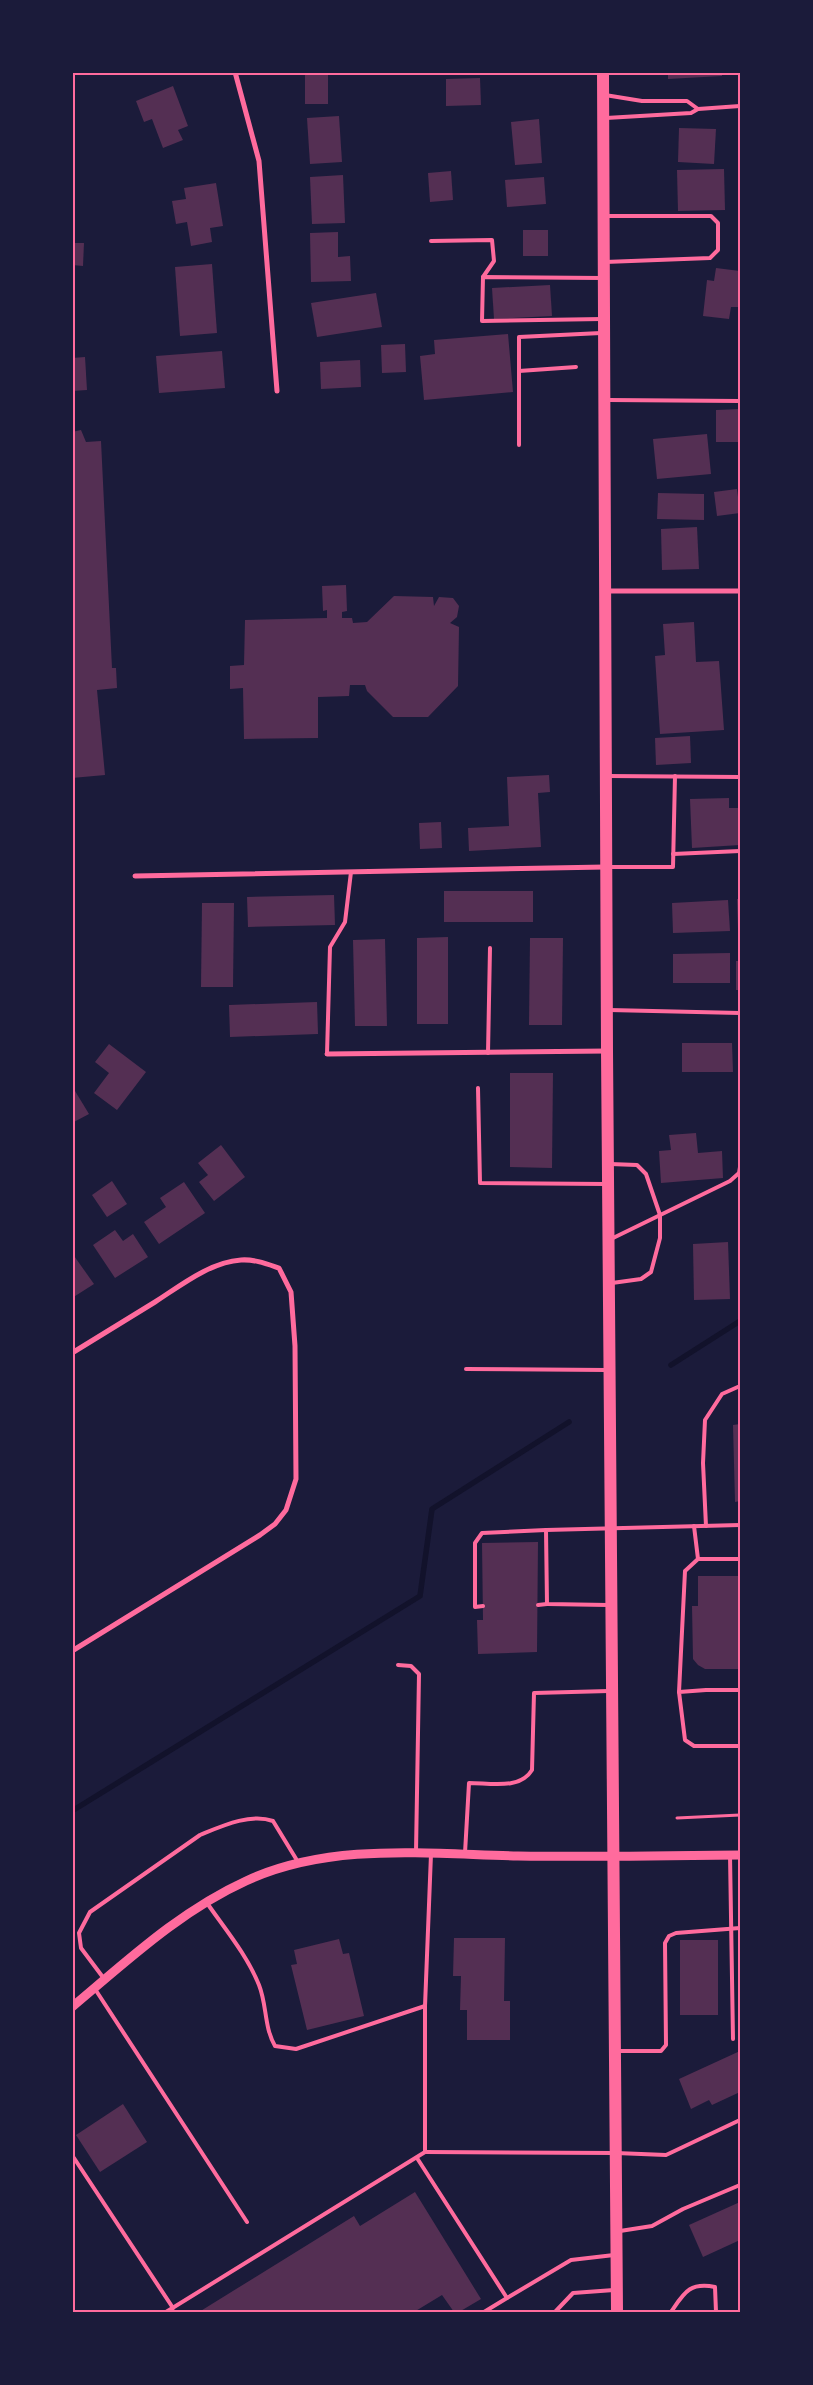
<svg xmlns="http://www.w3.org/2000/svg" width="813" height="2385" font-family="'Playfair Display',serif">
<style>
.lines{fill:none;stroke-linecap:round;stroke-linejoin:round}
.stream{stroke:#12122b;stroke-width:5.5}
.building{fill:#542f53}
.path{stroke:#ff6b9d;stroke-width:3}
.service{stroke:#ff6b9d;stroke-width:4}
.minor{stroke:#ff6b9d;stroke-width:5}
.tertiary{stroke:#ff6b9d;stroke-width:9}
.primary{stroke:#ff6b9d;stroke-width:12}
.neatline{fill:none;stroke:#ff6b9d;stroke-width:2}
</style>
<rect width="100%" height="100%" fill="#1b1b3a"/>
<g class="lines">
<g class="stream">
<path d="M 671,1365 L 740,1321"/>
<path d="M 72,1811 L 420,1596 L 432,1509 L 569,1422"/>
</g>
</g>
<g class="building">
<path d="M 305,72 L 337,72 L 337,75 L 328,75 L 328,104 L 305,104 Z"/>
<path d="M 668,72 L 722,72 L 722,76 L 668,79 Z"/>
<path d="M 480,78 L 481,105 L 446,106 L 446,79 Z"/>
<path d="M 173,86 L 188,126 L 178,130 L 183,140 L 163,148 L 152,119 L 144,122 L 136,101 Z"/>
<path d="M 339,116 L 342,162 L 310,164 L 307,118 Z"/>
<path d="M 539,119 L 542,163 L 515,165 L 511,122 Z"/>
<path d="M 679,128 L 716,129 L 714,164 L 678,162 Z"/>
<path d="M 724,169 L 725,210 L 678,211 L 677,170 Z"/>
<path d="M 451,171 L 453,200 L 430,202 L 428,173 Z"/>
<path d="M 343,175 L 345,223 L 312,224 L 310,177 Z"/>
<path d="M 544,177 L 546,204 L 507,207 L 505,180 Z"/>
<path d="M 216,183 L 223,226 L 210,228 L 212,242 L 191,246 L 187,222 L 176,224 L 172,201 L 186,199 L 184,188 Z"/>
<rect x="523" y="230" width="25" height="26"/>
<path d="M 338,232 L 338,257 L 350,256 L 351,281 L 311,282 L 310,233 Z"/>
<path d="M 72,243 L 84,243 L 83,266 L 72,265 Z"/>
<path d="M 212,264 L 217,333 L 180,336 L 175,267 Z"/>
<path d="M 716,268 L 740,271 L 740,307 L 731,307 L 729,319 L 703,316 L 707,280 L 714,281 Z"/>
<path d="M 550,285 L 552,316 L 494,319 L 492,288 Z"/>
<path d="M 376,293 L 382,327 L 317,337 L 311,303 Z"/>
<path d="M 508,334 L 513,392 L 424,400 L 420,356 L 435,354 L 434,340 Z"/>
<path d="M 405,344 L 406,372 L 382,373 L 381,345 Z"/>
<path d="M 222,351 L 225,388 L 159,393 L 156,356 Z"/>
<path d="M 85,357 L 87,390 L 72,391 L 72,358 Z"/>
<path d="M 360,360 L 361,387 L 321,389 L 320,362 Z"/>
<path d="M 740,409 L 740,442 L 716,442 L 716,410 Z"/>
<path d="M 81,430 L 86,442 L 101,441 L 112,668 L 116,668 L 117,688 L 97,690 L 105,775 L 72,778 L 72,432 Z"/>
<path d="M 707,434 L 711,474 L 657,479 L 653,439 Z"/>
<path d="M 737,489 L 740,513 L 717,516 L 714,492 Z"/>
<path d="M 658,493 L 704,494 L 704,520 L 657,519 Z"/>
<path d="M 697,527 L 699,569 L 662,570 L 661,529 Z"/>
<path d="M 346,585 L 347,611 L 342,612 L 342,618 L 352,618 L 353,623 L 367,622 L 394,596 L 433,597 L 434,606 L 439,597 L 453,598 L 459,606 L 457,617 L 450,623 L 459,627 L 458,686 L 428,717 L 393,717 L 367,691 L 365,685 L 350,685 L 349,696 L 318,697 L 318,738 L 244,739 L 243,688 L 230,689 L 230,666 L 244,665 L 245,620 L 327,618 L 327,610 L 323,611 L 322,586 Z"/>
<path d="M 694,622 L 696,662 L 719,661 L 724,730 L 660,734 L 655,656 L 665,655 L 663,624 Z"/>
<path d="M 690,736 L 691,763 L 656,765 L 655,738 Z"/>
<path d="M 549,775 L 550,792 L 538,793 L 541,847 L 469,851 L 468,828 L 509,826 L 507,777 Z"/>
<path d="M 729,798 L 729,808 L 740,808 L 740,845 L 692,848 L 690,799 Z"/>
<path d="M 441,822 L 442,848 L 420,849 L 419,823 Z"/>
<rect x="444" y="891" width="89" height="31"/>
<path d="M 334,895 L 335,925 L 248,927 L 247,897 Z"/>
<path d="M 737,899 L 740,899 L 740,929 L 738,929 Z"/>
<path d="M 728,900 L 730,931 L 673,933 L 672,903 Z"/>
<path d="M 202,903 L 234,903 L 233,987 L 201,987 Z"/>
<path d="M 448,937 L 448,1024 L 417,1024 L 417,938 Z"/>
<path d="M 530,938 L 563,938 L 562,1025 L 529,1025 Z"/>
<path d="M 385,939 L 387,1026 L 355,1026 L 353,940 Z"/>
<path d="M 730,953 L 730,983 L 673,983 L 673,954 Z"/>
<rect x="736" y="961" width="4" height="29"/>
<path d="M 317,1002 L 318,1034 L 230,1037 L 229,1005 Z"/>
<path d="M 682,1043 L 732,1043 L 733,1072 L 682,1072 Z"/>
<path d="M 109,1044 L 146,1072 L 117,1110 L 94,1093 L 109,1073 L 95,1062 Z"/>
<path d="M 510,1073 L 553,1073 L 552,1168 L 510,1167 Z"/>
<path d="M 72,1086 L 89,1114 L 72,1123 Z"/>
<path d="M 696,1133 L 698,1153 L 722,1151 L 723,1178 L 661,1183 L 659,1151 L 671,1150 L 669,1135 Z"/>
<path d="M 221,1145 L 245,1177 L 214,1201 L 199,1182 L 208,1175 L 198,1163 Z"/>
<path d="M 112,1181 L 127,1204 L 107,1217 L 92,1195 Z"/>
<path d="M 184,1182 L 205,1213 L 159,1244 L 144,1222 L 166,1207 L 160,1198 Z"/>
<path d="M 115,1230 L 123,1241 L 133,1234 L 148,1257 L 115,1278 L 93,1245 Z"/>
<path d="M 728,1242 L 730,1299 L 694,1300 L 693,1244 Z"/>
<path d="M 72,1253 L 94,1284 L 72,1298 Z"/>
<path d="M 740,1424 L 740,1501 L 735,1502 L 733,1425 Z"/>
<path d="M 538,1542 L 537,1652 L 478,1654 L 477,1620 L 483,1620 L 482,1543 Z"/>
<path d="M 698,1576 L 740,1576 L 740,1669 L 705,1669 L 698,1665 L 693,1659 L 692,1606 L 698,1606 Z"/>
<path d="M 454,1938 L 505,1938 L 504,2001 L 510,2001 L 510,2040 L 467,2040 L 467,2010 L 460,2010 L 461,1976 L 453,1976 Z"/>
<path d="M 339,1939 L 343,1954 L 349,1953 L 364,2016 L 307,2030 L 291,1965 L 297,1964 L 294,1950 Z"/>
<rect x="680" y="1940" width="38" height="75"/>
<path d="M 740,2051 L 740,2092 L 712,2105 L 709,2100 L 691,2109 L 679,2079 Z"/>
<path d="M 123,2104 L 147,2142 L 100,2172 L 76,2135 Z"/>
<path d="M 415,2192 L 481,2299 L 459,2312 L 454,2312 L 442,2295 L 414,2312 L 408,2310 L 404,2312 L 199,2312 L 354,2216 L 360,2226 Z"/>
<path d="M 740,2202 L 740,2240 L 703,2257 L 689,2225 Z"/>
</g>
<g class="lines">
<path class="path" d="M 677,1818 L 740,1815"/>
<g class="service">
<path d="M 605,95 L 642,101 L 687,101 L 698,109 L 691,113 L 606,118"/>
<path d="M 698,109 L 740,106"/>
<path d="M 431,241 L 492,240 L 494,261 L 483,277"/>
<path d="M 605,262 L 710,258 L 718,250 L 718,223 L 711,216 L 607,216"/>
<path d="M 602,319 L 482,321 L 483,277 L 602,278"/>
<path d="M 519,371 L 576,367"/>
<path d="M 608,400 L 740,401"/>
<path d="M 519,445 L 519,337 L 601,333"/>
<path d="M 608,776 L 740,777"/>
<path d="M 673,854 L 740,851"/>
<path d="M 610,867 L 673,867 L 675,776"/>
<path d="M 609,1010 L 740,1013"/>
<path d="M 488,1053 L 490,948"/>
<path d="M 327,1054 L 330,947 L 345,922 L 351,872"/>
<path d="M 478,1088 L 480,1183 L 606,1184"/>
<path d="M 610,1164 L 637,1165 L 646,1174 L 660,1215 L 660,1238 L 651,1272 L 641,1279 L 612,1283"/>
<path d="M 611,1239 L 730,1181 L 739,1173 L 740,1167"/>
<path d="M 466,1369 L 607,1370"/>
<path d="M 694,1526 L 698,1559"/>
<path d="M 706,1526 L 703,1463 L 705,1420 L 722,1394 L 740,1386"/>
<path d="M 538,1605 L 547,1604"/>
<path d="M 608,1605 L 547,1604 L 546,1530 L 740,1525"/>
<path d="M 483,1606 L 475,1607 L 475,1543 L 482,1533 L 546,1530"/>
<path d="M 398,1665 L 411,1666 L 419,1674 L 416,1852"/>
<path d="M 740,1690 L 706,1690 L 679,1692 L 685,1740 L 694,1746 L 740,1746"/>
<path d="M 679,1692 L 685,1571 L 698,1559 L 740,1559"/>
<path d="M 465,1853 L 469,1783 C 490,1783 520,1790 532,1770 L 534,1693 L 609,1691"/>
<path d="M 730,1855 L 733,2039"/>
<path d="M 207,1903 C 225,1929 247,1955 259,1985 C 267,2005 264,2027 275,2046 L 296,2049 L 425,2006 L 431,1854"/>
<path d="M 105,1980 L 81,1948 L 79,1933 L 90,1912 L 200,1835 C 222,1826 250,1813 273,1821 L 298,1862"/>
<path d="M 95,1989 L 247,2222"/>
<path d="M 618,2051 L 661,2051 L 666,2045 L 665,1943 L 669,1936 L 676,1933 L 740,1928"/>
<path d="M 425,2152 L 616,2153 L 666,2155 L 740,2120"/>
<path d="M 72,2155 L 173,2308"/>
<path d="M 417,2158 L 507,2298 L 571,2260 L 614,2255"/>
<path d="M 620,2231 L 652,2226 L 683,2209 L 740,2185"/>
<path d="M 166,2312 L 425,2152 L 425,2006"/>
<path d="M 484,2312 L 507,2298"/>
<path d="M 555,2312 L 573,2293 L 614,2290"/>
<path d="M 671,2312 C 684,2293 689,2282 715,2287 L 716,2312"/>
</g>
<g class="minor">
<path d="M 235,72 L 259,161 L 277,391"/>
<path d="M 607,591 L 740,591"/>
<path d="M 135,876 L 605,867"/>
<path d="M 327,1054 L 607,1051"/>
<path d="M 72,1353 C 100,1336 127,1319 155,1302 C 180,1286 210,1262 241,1260 C 254,1259 267,1264 279,1268 L 291,1292 L 295,1346 L 296,1479 L 286,1510 L 275,1524 L 260,1535 L 72,1651"/>
</g>
<path class="tertiary" d="M 72,2007 C 127,1961 180,1911 246,1881 C 330,1842 427,1854 518,1856 C 592,1857 666,1856 740,1855"/>
<path class="primary" d="M 603,72 L 607,1051 L 617,2312"/>
</g>
<rect width="813" height="2385" fill="none" stroke="#1b1b3a" stroke-width="148"/>
<rect x="74" y="74" width="665" height="2237" class="neatline"/>
</svg>
